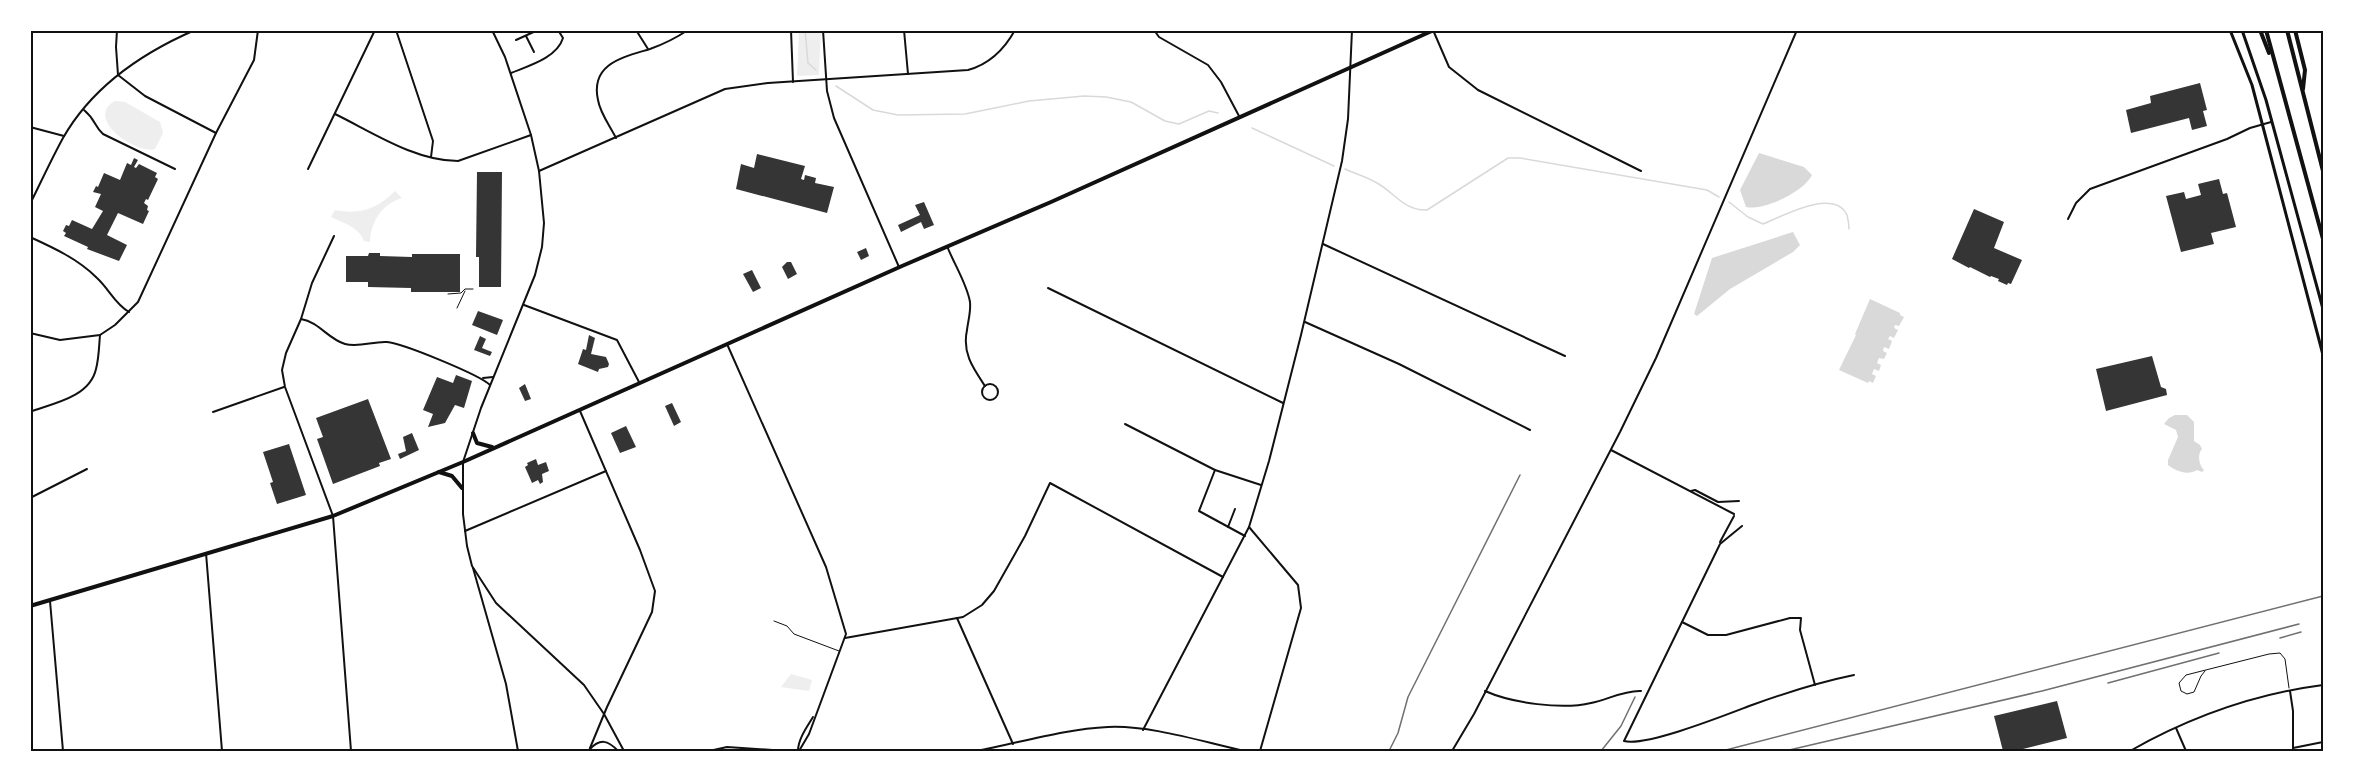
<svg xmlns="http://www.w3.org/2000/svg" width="2353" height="781" font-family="'Titillium Web',sans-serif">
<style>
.green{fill:#eee}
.water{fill:#d9d9d9}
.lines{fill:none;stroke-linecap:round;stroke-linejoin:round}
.stream{stroke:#d9d9d9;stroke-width:1.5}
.building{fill:#353535}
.path{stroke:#111;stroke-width:1}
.service{stroke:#111;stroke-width:1}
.minor{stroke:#111;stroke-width:2}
.tertiary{stroke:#111;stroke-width:2}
.secondary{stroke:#111;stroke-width:3}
.trunk{stroke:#111;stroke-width:4}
.motorway{stroke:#111;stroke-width:4}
.rail{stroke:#707070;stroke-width:1.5}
.neatline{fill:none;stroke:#111;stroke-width:2}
</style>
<rect width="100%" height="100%" fill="#fff"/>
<g class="green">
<path d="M 799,30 L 821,30 L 819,75 L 797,76 Z"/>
<path d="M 115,101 L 125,102 L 160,122 L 163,133 L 155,149 C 138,155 83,119 115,101 Z"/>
<path d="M 395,191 L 402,198 C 382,204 371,221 370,242 L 364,241 C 359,227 343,223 331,217 L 335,210 C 360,215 377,209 395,191 Z"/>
<path d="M 791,674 L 812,680 L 809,691 L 781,687 Z"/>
</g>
<g class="water">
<path d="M 1759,153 L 1804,167 L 1812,175 C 1804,192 1763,211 1746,207 L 1740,190 Z"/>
<path d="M 1793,232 L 1800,245 L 1793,252 L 1730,289 L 1697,316 L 1694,314 L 1712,258 Z"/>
<path d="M 1870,299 L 1900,313 L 1900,315 L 1904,317 L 1899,326 L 1895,325 L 1894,328 L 1898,330 L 1894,338 L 1890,336 L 1888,339 L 1892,341 L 1889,349 L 1884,347 L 1883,351 L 1887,353 L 1884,359 L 1879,358 L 1877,363 L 1881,365 L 1879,371 L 1874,369 L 1872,374 L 1876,376 L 1873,383 L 1869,381 L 1868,383 L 1839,370 L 1856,335 L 1855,334 Z"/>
<path d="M 2175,415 L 2187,415 L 2194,422 L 2194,441 L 2200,445 L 2202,449 C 2197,453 2199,466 2204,470 L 2202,472 L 2197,470 C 2187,476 2176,471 2168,465 L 2168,460 L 2178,437 L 2176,430 L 2164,424 L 2169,418 Z"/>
</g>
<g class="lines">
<g class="stream">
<path d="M 805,30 L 808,63 L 816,70"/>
<path d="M 836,86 L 873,110 L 898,115 L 965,114 L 1029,101 L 1084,96 L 1106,97 L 1131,102 L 1165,121 L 1179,124 L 1209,111 L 1218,113"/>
<path d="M 1252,128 L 1334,166"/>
<path d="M 1345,169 C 1356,174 1367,177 1377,183 C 1395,193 1404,211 1427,210 L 1508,158 L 1520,158 L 1707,190 L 1719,197"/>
<path d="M 1729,202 L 1748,217 L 1763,224 C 1781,217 1834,187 1847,215 C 1848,219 1849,225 1849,229"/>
</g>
</g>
<g class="building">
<path d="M 2200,83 L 2207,110 L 2203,111 L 2207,126 L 2192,130 L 2189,118 L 2131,133 L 2126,110 L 2151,103 L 2150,96 Z"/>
<path d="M 757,154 L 805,166 L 801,179 L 804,180 L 805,175 L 816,178 L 815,183 L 834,187 L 827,213 L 736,189 L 741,164 L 754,168 Z"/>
<path d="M 134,158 L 138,160 L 134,167 L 136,168 L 139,164 L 157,173 L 155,177 L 158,179 L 148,200 L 146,199 L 144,203 L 148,206 L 147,210 L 149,211 L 143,224 L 118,213 L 107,235 L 127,245 L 119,261 L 87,249 L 88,247 L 64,236 L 66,233 L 63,231 L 66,225 L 69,226 L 72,220 L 92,229 L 103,211 L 95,207 L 101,194 L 93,192 L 96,186 L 98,187 L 104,173 L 120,180 L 127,163 L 131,165 Z"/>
<path d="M 477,172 L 502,172 L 501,287 L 479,287 L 479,257 L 476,257 Z"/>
<path d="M 2219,179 L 2223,194 L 2227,193 L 2236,227 L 2211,233 L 2214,244 L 2181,252 L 2166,196 L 2184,192 L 2186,199 L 2201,195 L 2198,184 Z"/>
<path d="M 924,202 L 934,225 L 924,229 L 921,222 L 901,232 L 898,225 L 920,215 L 915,205 Z"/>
<path d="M 1974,209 L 2004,222 L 1994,248 L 2022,260 L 2011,284 L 2008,283 L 2007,285 L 1998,281 L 1999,279 L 1991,276 L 1990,277 L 1970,267 L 1969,268 L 1952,259 Z"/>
<path d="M 866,248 L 869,256 L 861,260 L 857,252 Z"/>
<path d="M 369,253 L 380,253 L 380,256 L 412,257 L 412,254 L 460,254 L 460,292 L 411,292 L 411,288 L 368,287 L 368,282 L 346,282 L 346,256 L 368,256 Z"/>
<path d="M 787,262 L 791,262 L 797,274 L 788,279 L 782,267 Z"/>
<path d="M 752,270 L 761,288 L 753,292 L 743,274 Z"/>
<path d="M 478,311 L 503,320 L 497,335 L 472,325 Z"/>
<path d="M 589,335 L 595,338 L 591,354 L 606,357 L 609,364 L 608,367 L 599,369 L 598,372 L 578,364 L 583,349 L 586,350 Z"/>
<path d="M 480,336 L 486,339 L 482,348 L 492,352 L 490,356 L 474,350 Z"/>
<path d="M 2152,356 L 2161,387 L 2166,389 L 2167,395 L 2106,411 L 2096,369 Z"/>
<path d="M 456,375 L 472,381 L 464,408 L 455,405 L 445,423 L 428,427 L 433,414 L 423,410 L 437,377 L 453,383 Z"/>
<path d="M 525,384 L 531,399 L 525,401 L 519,388 Z"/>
<path d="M 368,399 L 391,459 L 379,463 L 380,466 L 333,484 L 317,439 L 323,437 L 316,418 Z"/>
<path d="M 672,403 L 681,422 L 674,426 L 665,406 Z"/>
<path d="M 626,426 L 636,447 L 620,453 L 611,433 Z"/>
<path d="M 412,433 L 419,450 L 400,459 L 398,454 L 406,451 L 403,437 Z"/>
<path d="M 289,444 L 306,495 L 277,504 L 270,483 L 273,482 L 263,452 Z"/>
<path d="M 536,459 L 538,465 L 546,462 L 549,471 L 542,474 L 543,482 L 540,484 L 538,480 L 532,483 L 525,467 L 528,465 L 527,463 Z"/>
<path d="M 2057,701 L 2067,738 L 2015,751 L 2003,751 L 1994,716 Z"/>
</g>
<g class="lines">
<g class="path">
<path d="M 448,294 L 461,293 L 465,289 L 473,289"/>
<path d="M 457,308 L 465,291"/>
</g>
<g class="service">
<path d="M 774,621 L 787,626 L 794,634 L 839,651"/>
<path d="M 2205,671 L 2201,676 L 2194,692 L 2187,694 L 2181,691 L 2179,683 L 2186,675 L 2269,654 L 2280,653 L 2285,659 L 2289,688"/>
</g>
<g class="minor">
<path d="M 117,30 L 116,47 L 118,75 L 145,96 L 216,133"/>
<path d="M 396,30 L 433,141 L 431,157"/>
<path d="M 636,30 L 648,49"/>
<path d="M 791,30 L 793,82"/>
<path d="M 823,30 L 827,91 L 834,118 L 899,267"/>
<path d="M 904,30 L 908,74"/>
<path d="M 1154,30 L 1159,37 L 1208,65 L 1221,82 L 1239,116"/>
<path d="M 1433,30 L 1449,67 L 1478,90 L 1641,171"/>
<path d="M 526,36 L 534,52"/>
<path d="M 516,40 L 538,30"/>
<path d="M 511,73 C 528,66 557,58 563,38 L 558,30"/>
<path d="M 84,110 C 96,120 94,126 103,134 L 175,169"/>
<path d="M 335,114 C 372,132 415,161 458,161 L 531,135"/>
<path d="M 30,127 L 64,136"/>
<path d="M 616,138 C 610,126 600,113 598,100 C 590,63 624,57 650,49 C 664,44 676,38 688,30"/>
<path d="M 308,169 L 375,30"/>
<path d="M 539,171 L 725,89 L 768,83 L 968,70 C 990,64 1004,50 1015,30"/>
<path d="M 30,204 C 41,182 51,160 63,138 C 92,87 142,53 195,30"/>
<path d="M 334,236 L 312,283 L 301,319 L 286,353 L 282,370 L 285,387 L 333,516 L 351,751"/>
<path d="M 30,237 C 54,248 78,259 97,278 C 109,289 115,304 129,312"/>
<path d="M 1323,244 L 1565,356"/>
<path d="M 947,246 C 954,264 967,284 970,302 C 971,312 968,321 967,330 C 962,353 973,368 985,386"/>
<path d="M 1048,288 L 1283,403"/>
<path d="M 524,305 L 617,340 L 639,382"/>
<path d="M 301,319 C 319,322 328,339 345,344 C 359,348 373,341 387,342 C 402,343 480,375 490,385"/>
<path d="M 1305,322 L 1399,364 L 1530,430"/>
<path d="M 30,333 L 60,340 L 100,335 L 115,325 L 138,302 L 216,133 L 254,60 L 258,30"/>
<path d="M 727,344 L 826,567 L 846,634 L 809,734 L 799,751"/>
<path d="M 483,378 L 493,377"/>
<circle cx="990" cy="392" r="8"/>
<path d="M 32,411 C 56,403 90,396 96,369 C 99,358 99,346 100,335"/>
<path d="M 580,411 L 640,550 L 655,591 L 652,612 L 644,629 L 607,707 L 590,748"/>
<path d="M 213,412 L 284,387"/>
<path d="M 1125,424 L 1215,470 L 1261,485"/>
<path d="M 1611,450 L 1734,514"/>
<path d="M 1215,470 L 1199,511 L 1245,536"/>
<path d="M 1691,491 L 1695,490 L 1718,502 L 1739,501"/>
<path d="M 30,498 L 87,469"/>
<path d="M 1742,526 L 1720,544 L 1624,741 C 1646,747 1728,714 1752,705 C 1785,693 1820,682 1854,675"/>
<path d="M 1228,527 L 1235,509"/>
<path d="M 1249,527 L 1298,585 L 1301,608 L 1260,751"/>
<path d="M 465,531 L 606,471"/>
<path d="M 1720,542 L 1734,516"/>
<path d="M 206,553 L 222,751"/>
<path d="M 473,568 L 506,684 L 518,751"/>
<path d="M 50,601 L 63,751"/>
<path d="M 957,618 L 1013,744"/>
<path d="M 1682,622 L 1708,635 L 1726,635 L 1790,618 L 1801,618 L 1800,630 L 1815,685"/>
<path d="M 845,638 L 963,617 L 982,605 L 994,591 L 1025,536 L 1050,483 L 1223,577"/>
<path d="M 1485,691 C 1512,703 1562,710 1591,703 C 1607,700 1624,690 1641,691"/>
<path d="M 2290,691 L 2293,711 L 2293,751"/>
<path d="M 2176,728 L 2186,751"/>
<path d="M 2293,748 L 2323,742"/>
<path d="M 798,751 C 798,739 807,727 813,717"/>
</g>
<g class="tertiary">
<path d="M 492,30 L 505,57 L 531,135 L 539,171 L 544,223 L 542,247 L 535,275 L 481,408 L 463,462 L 463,514 L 467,546 L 472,566 L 496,603 L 584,685 L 604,714 L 624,751"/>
<path d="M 2068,219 L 2076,203 L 2090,189 L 2227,139 L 2250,128 L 2271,122"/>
<path d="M 1143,730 L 1249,527 L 1269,461 L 1301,335 L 1342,161 L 1348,119 L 1352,30"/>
<path d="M 589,750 C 600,738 608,740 618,751"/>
<path d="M 709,751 L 727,747 L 787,751"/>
<path d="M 976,751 C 1019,743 1064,729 1108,727 C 1151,725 1203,742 1245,751"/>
<path d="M 1452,751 L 1474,714 L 1620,432 L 1656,358 L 1797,30"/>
<path d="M 2130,751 C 2190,717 2254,694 2323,685"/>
</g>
<g class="secondary">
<path d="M 2230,30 L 2252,85 L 2323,355"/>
<path d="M 2242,30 L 2266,100 L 2323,309"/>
</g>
<g class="trunk">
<path d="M 473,433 L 477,443 L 492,447"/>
<path d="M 439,472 L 452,476 L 462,488"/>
<path d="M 30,606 L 333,516 L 463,462 L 902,266 L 1051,202 L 1434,30"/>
</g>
<g class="motorway">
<path d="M 2260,30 L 2269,53"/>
<path d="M 2266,30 L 2323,239"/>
<path d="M 2287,30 L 2323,171"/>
<path d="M 2295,30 L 2305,70 L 2303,89"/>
</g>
<g class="rail">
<path d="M 2280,638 L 2301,632"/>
<path d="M 2108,683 L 2219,653"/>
<path d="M 1389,751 L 1398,733 L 1408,697 L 1520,475"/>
<path d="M 1601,751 L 1621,726 L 1635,697"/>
<path d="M 1722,751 L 2323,596"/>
<path d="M 1785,751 L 2042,691 L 2299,624"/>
</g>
</g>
<rect width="2353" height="781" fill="none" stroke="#ffffff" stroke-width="63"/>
<rect x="32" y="32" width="2290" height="718" class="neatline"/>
</svg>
